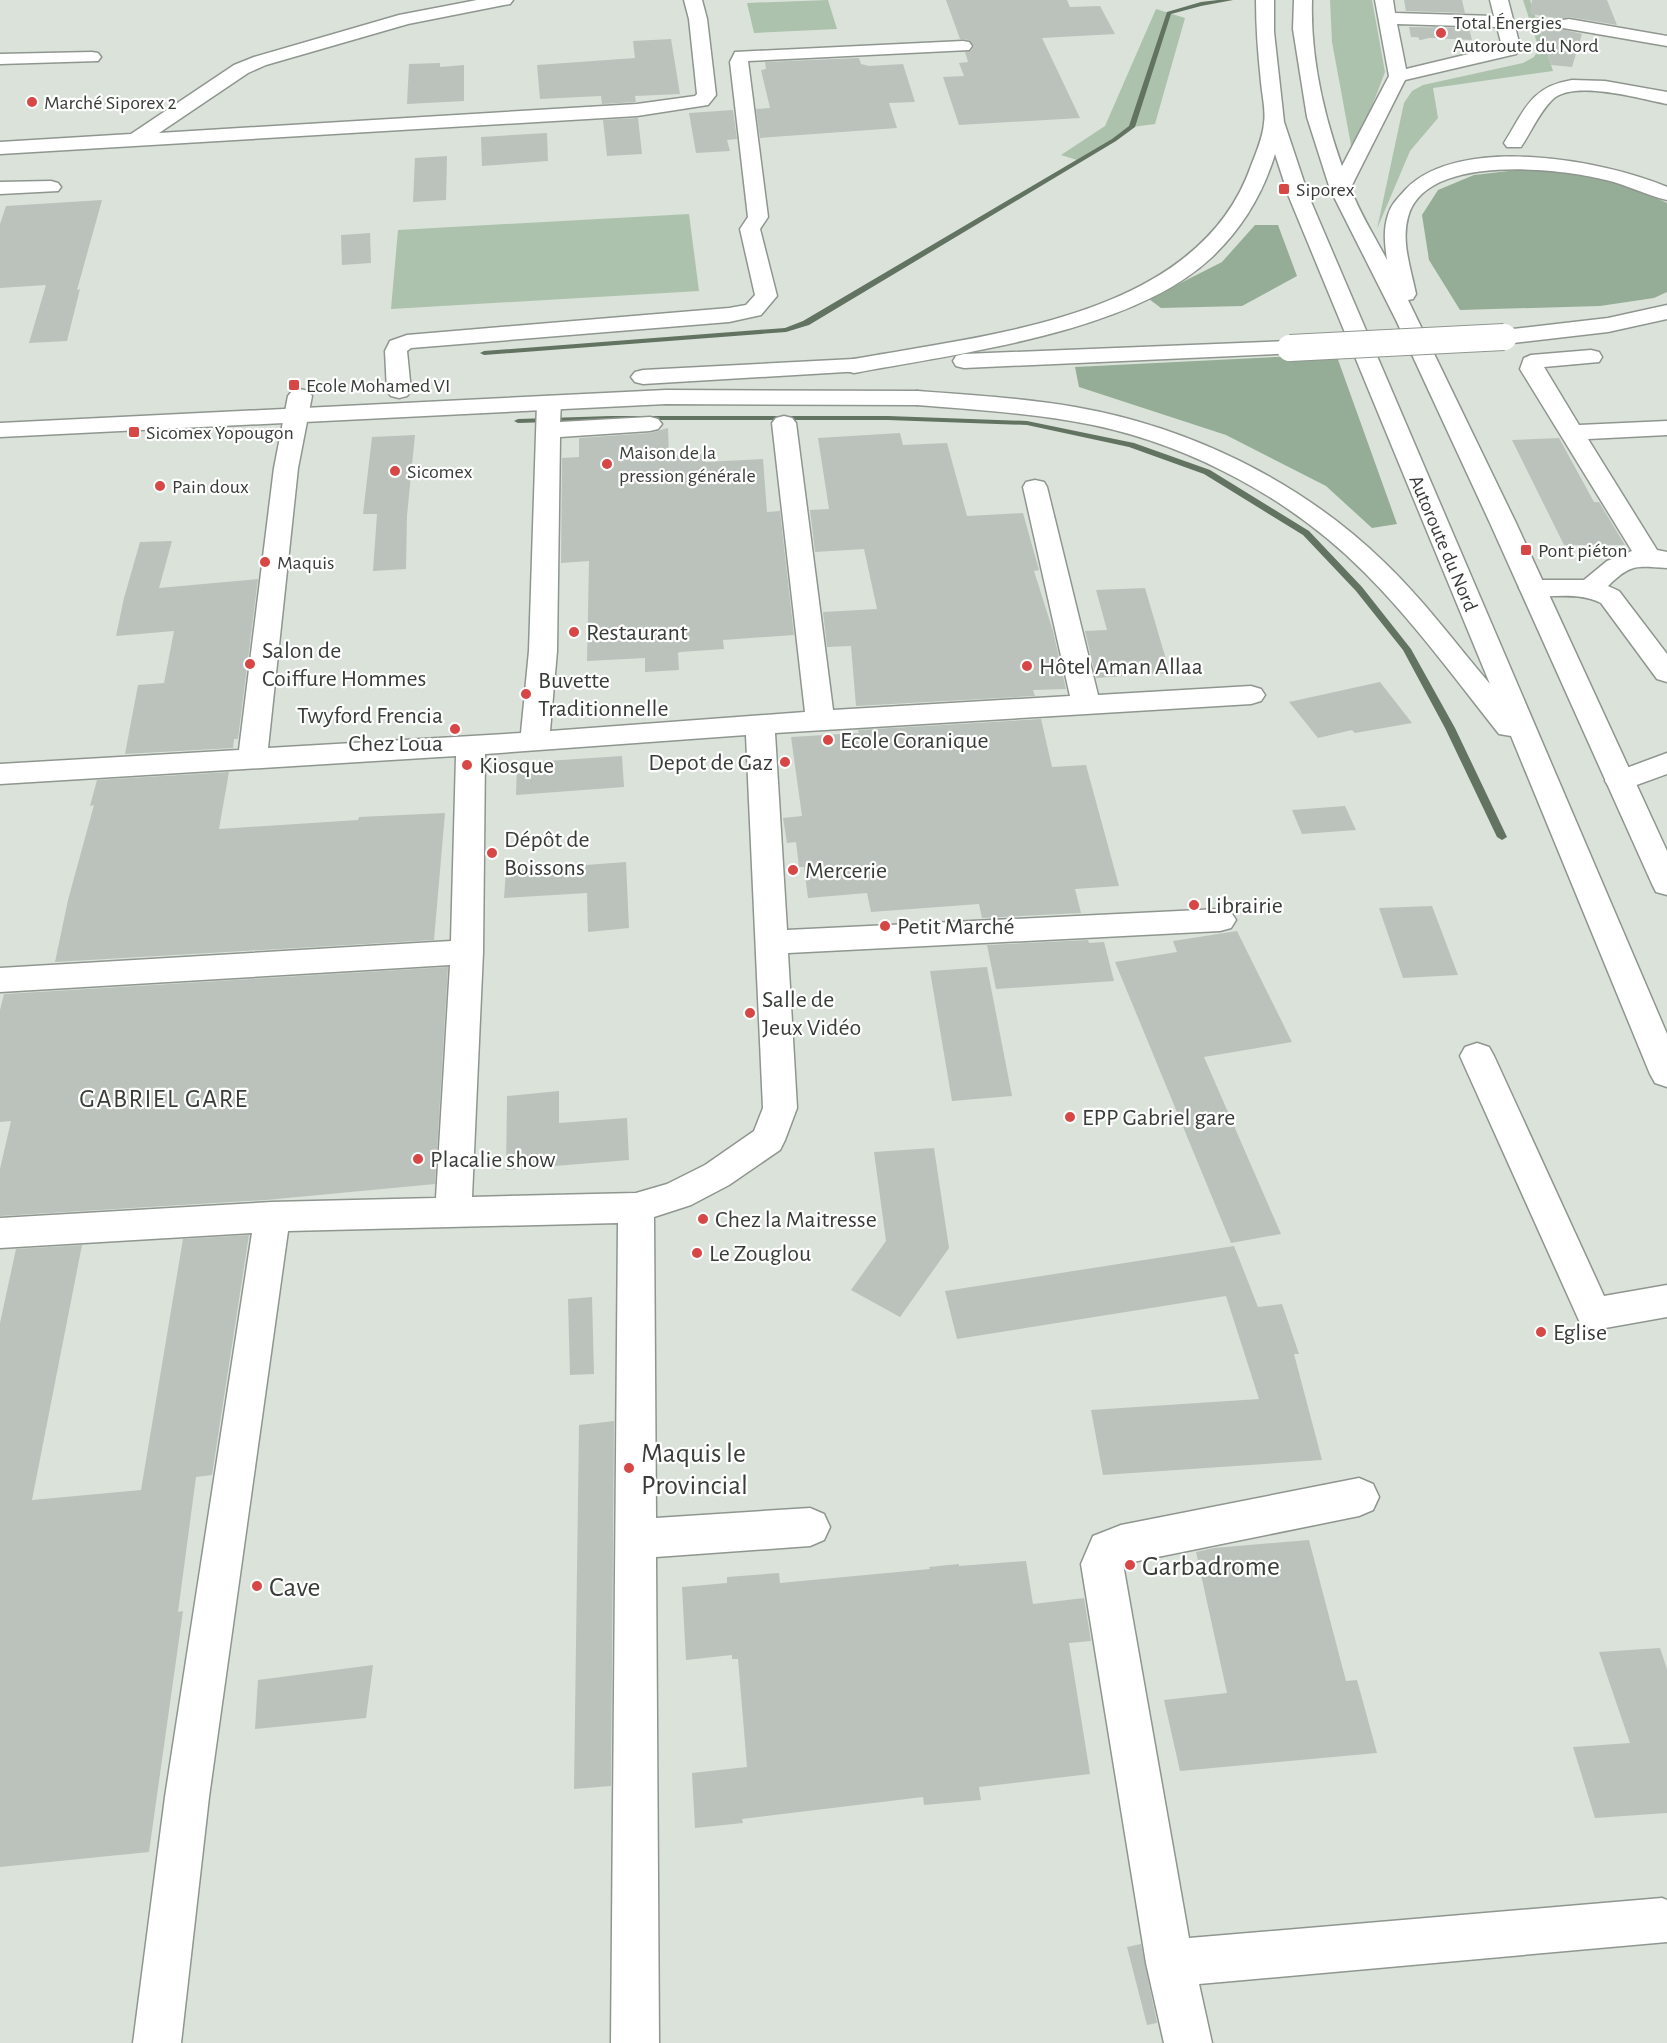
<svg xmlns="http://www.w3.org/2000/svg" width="1667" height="2043" font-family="'Alegreya Sans',sans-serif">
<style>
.green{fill:#acc2ac}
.forest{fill:#95ad96}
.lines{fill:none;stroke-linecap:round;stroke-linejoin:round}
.stream{fill:#627362;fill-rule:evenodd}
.building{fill:#bbc2bb}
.minor-tunnel{stroke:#bac1ba;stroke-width:20;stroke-dasharray:20 10;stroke-linecap:butt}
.minor-casing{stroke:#8f968f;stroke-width:3}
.major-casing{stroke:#8f968f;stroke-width:3}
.highway-casing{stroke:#8f968f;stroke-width:3}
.minor{fill:#fff;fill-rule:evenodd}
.major{fill:#fff;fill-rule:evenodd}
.highway{fill:#fff;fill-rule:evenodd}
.highway-bridge-casing{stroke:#8f968f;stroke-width:28;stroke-linecap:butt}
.highway-bridge{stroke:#fff;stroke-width:26}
.poi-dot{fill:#d64746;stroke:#fff;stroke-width:2}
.labels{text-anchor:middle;stroke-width:4.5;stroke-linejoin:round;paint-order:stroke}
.far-poi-label{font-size:20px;fill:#393c39;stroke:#fff;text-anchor:start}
.far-street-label{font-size:20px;fill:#393c39;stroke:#fff}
.poi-label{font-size:24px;fill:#393c39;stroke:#fff;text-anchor:start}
.neighbourhood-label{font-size:26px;letter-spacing:1.5px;fill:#393c39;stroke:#fff}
.near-poi-label{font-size:28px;fill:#393c39;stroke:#fff;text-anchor:start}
</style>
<rect width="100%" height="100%" fill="#dae2da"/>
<g class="green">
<path d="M 828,0 L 837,29 L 754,33 L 747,3 Z"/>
<path d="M 1330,0 L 1372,0 L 1385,72 L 1353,156 L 1332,42 Z"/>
<path d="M 1523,0 L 1530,0 L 1553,71 L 1433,88 L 1438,118 L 1410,151 L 1377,229 L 1404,103 L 1412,91 L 1423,85 L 1523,63 L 1534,57 L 1539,49 Z"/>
<path d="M 1156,9 L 1185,18 L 1155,124 L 1132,127 L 1080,161 L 1061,155 L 1105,126 Z"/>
<path d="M 689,214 L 699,291 L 391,309 L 398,230 Z"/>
</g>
<g class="forest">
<path d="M 1527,169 L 1579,173 L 1634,188 L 1667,203 L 1667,292 L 1654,298 L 1600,306 L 1460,310 L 1429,260 L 1422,215 L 1438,190 L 1474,175 Z"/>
<path d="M 1255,225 L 1278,225 L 1297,276 L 1242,306 L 1161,308 L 1149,299 L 1222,262 Z"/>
<path d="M 1336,354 L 1397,524 L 1372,528 L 1326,486 L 1226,435 L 1079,387 L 1075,367 Z"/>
</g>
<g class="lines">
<g class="stream">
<path d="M 1218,0 L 1233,0 L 1201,6 L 1171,14 L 1135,127 L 1116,141 L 809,325 L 786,332 L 484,355 L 480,353 L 484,351 L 785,328 L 803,321 L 1112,139 L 1129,126 L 1167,12 L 1201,2 Z"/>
<path d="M 611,416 L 888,416 L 1027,421 L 1134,443 L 1210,470 L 1309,531 L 1362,587 L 1411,649 L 1455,728 L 1507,837 L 1502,840 L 1497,837 L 1445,728 L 1403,650 L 1356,591 L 1303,535 L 1204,474 L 1129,447 L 1027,425 L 888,420 L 611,420 L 518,423 L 514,421 L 518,419 Z"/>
</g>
</g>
<g class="building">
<path d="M 946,0 L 1067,0 L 1070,7 L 1100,6 L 1115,34 L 1042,38 L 1080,118 L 959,125 L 943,77 L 964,76 L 959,63 L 968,62 L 965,52 L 971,51 L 974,46 L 969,40 L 960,39 Z"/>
<path d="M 1404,0 L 1462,0 L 1465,13 L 1406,11 Z"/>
<path d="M 1532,0 L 1607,0 L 1617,25 L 1569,17 L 1561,19 L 1558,24 L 1561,29 L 1582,34 L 1572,67 L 1551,65 L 1536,17 L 1558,22 L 1556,18 L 1530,14 Z"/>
<path d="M 1409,27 L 1469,28 L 1472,40 L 1411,37 Z"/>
<path d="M 671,39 L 680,94 L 635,96 L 636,102 L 602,104 L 601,96 L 540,99 L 537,65 L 635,58 L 633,41 Z"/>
<path d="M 859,58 L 861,64 L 869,66 L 903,64 L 915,102 L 889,103 L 897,128 L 760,138 L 756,109 L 770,108 L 761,70 L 766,69 L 765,62 Z"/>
<path d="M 440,63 L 440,67 L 464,65 L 464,101 L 407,104 L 409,64 Z"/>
<path d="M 733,110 L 737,139 L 727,140 L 730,151 L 696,153 L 689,113 Z"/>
<path d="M 638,118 L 642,154 L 607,156 L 603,120 Z"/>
<path d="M 547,133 L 548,161 L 482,166 L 481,137 Z"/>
<path d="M 447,156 L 446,200 L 413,202 L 415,158 Z"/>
<path d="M 102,200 L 77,290 L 80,289 L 67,341 L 29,343 L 46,285 L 0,288 L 0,224 L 6,206 Z"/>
<path d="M 370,233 L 371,263 L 342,265 L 341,235 Z"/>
<path d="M 668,428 L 669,456 L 705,454 L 706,462 L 763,459 L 767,512 L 780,511 L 794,635 L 723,640 L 724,649 L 680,652 L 678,653 L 679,670 L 645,672 L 645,658 L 587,661 L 589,561 L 561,563 L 562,458 L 579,457 L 579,438 L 650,433 Z"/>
<path d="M 900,433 L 903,445 L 947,443 L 967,516 L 1023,513 L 1039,570 L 1034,571 L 1053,631 L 1066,689 L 1033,690 L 1035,696 L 856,706 L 851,646 L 827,647 L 823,612 L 877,609 L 864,549 L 815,552 L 810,510 L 829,509 L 818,438 Z"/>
<path d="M 415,435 L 407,516 L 406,569 L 373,571 L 377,514 L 363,514 L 372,437 Z"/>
<path d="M 1559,438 L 1594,502 L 1599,502 L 1625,545 L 1564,545 L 1512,440 Z"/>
<path d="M 172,541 L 159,588 L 258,579 L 238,739 L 234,739 L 233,748 L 125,754 L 138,685 L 164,683 L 174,631 L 116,636 L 124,598 L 140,542 Z"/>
<path d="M 1145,588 L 1170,673 L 1096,678 L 1085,631 L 1107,630 L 1096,590 Z"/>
<path d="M 1380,682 L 1412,723 L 1355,733 L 1352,730 L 1318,738 L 1289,702 Z"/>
<path d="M 1041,719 L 1052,767 L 1086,765 L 1119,886 L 1075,889 L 1081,913 L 982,918 L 979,904 L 871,912 L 867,893 L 808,898 L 804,867 L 799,867 L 796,842 L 787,843 L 783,818 L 802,816 L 791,737 L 859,733 L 858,730 Z"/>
<path d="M 622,756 L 624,787 L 516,795 L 517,763 Z"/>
<path d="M 229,772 L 219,829 L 358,820 L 359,817 L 445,813 L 434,940 L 55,962 L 68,900 L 94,805 L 90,806 L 97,780 Z"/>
<path d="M 1345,806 L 1356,830 L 1302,834 L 1292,810 Z"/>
<path d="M 626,862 L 629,928 L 588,932 L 587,893 L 504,898 L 506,871 Z"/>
<path d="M 1432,906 L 1458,975 L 1403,978 L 1379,908 Z"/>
<path d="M 1237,931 L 1292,1042 L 1204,1057 L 1281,1234 L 1231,1243 L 1115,962 L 1177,952 L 1173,941 Z"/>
<path d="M 1088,940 L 1089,943 L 1104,942 L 1114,981 L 996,989 L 987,945 Z"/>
<path d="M 448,967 L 435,1184 L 266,1200 L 0,1216 L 0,1169 L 11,1121 L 0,1122 L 0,1010 L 4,994 Z"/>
<path d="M 987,967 L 1012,1096 L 952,1101 L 930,971 Z"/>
<path d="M 559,1091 L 559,1123 L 627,1118 L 629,1160 L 506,1170 L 507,1096 Z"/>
<path d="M 934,1148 L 949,1248 L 900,1317 L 851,1290 L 886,1241 L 874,1152 Z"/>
<path d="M 249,1235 L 212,1475 L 196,1477 L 178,1612 L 183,1611 L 149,1852 L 0,1867 L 0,1323 L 16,1249 L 82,1245 L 32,1500 L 141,1490 L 183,1239 Z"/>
<path d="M 1234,1246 L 1258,1307 L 1282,1304 L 1299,1354 L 1294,1354 L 1322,1460 L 1103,1475 L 1091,1410 L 1259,1399 L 1226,1296 L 957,1339 L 945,1291 Z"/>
<path d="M 592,1297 L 594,1374 L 570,1375 L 568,1299 Z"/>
<path d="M 614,1421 L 611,1786 L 574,1789 L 579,1425 Z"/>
<path d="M 1309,1540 L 1346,1681 L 1357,1680 L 1377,1753 L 1180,1771 L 1164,1700 L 1227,1693 L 1196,1552 L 1214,1548 Z"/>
<path d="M 1026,1561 L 1033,1604 L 1084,1598 L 1091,1641 L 1069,1643 L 1090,1774 L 979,1787 L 981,1800 L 924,1805 L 923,1797 L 742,1819 L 743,1823 L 695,1828 L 692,1773 L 747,1767 L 738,1659 L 732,1659 L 732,1655 L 686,1660 L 682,1587 L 727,1583 L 727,1577 L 779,1573 L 780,1583 L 930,1569 L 929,1567 L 959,1564 L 959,1566 Z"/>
<path d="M 1660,1648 L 1667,1669 L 1667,1813 L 1595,1818 L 1573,1747 L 1630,1743 L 1599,1652 Z"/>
<path d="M 373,1665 L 366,1718 L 255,1729 L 258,1680 Z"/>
<path d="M 1141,1944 L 1157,2023 L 1147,2025 L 1127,1947 Z"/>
</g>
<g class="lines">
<path class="minor-tunnel" d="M 1427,29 L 1429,38"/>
<g class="minor-casing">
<g id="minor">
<path d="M 477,0 L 513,0 L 510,4 L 504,5 L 408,24 L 266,65 L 248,73 L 159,133 L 637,104 L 695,96 L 697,94 L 689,19 L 684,0 L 702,0 L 707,19 L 716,95 L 708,105 L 637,116 L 0,154 L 0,142 L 131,134 L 234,65 L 254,57 L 399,15 Z"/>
<path d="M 1375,0 L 1393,0 L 1395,13 L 1494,16 L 1490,0 L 1508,0 L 1520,46 L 1516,54 L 1405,80 L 1350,189 L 1347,193 L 1333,193 L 1330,189 L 1389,76 ZM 1397,24 L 1497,27 L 1502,46 L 1406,69 Z"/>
<path d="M 1569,19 L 1667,36 L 1667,46 L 1563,28 L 1560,24 L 1563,20 Z"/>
<path d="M 963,41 L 969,42 L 972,46 L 969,50 L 748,61 L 768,217 L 760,229 L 777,296 L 761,315 L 729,322 L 411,348 L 407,351 L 411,391 L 407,396 L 399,398 L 391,396 L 387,391 L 385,351 L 390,341 L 407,335 L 729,308 L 746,305 L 755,295 L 740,229 L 748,217 L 730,62 L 735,52 Z"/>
<path d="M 92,52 L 98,53 L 101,57 L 98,61 L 0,64 L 0,54 Z"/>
<path d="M 1572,80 L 1605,81 L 1667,92 L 1667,104 C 1640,99 1573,79 1552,100 C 1539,113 1531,132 1521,147 L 1507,147 L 1504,143 C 1525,110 1530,87 1572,80 Z"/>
<path d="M 51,181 L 58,183 L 61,187 L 58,191 L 0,194 L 0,182 Z"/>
<path d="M 1591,350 L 1599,352 L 1602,357 L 1599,362 L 1544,367 L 1579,425 L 1667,421 L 1667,435 L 1588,439 L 1657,550 L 1667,552 L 1667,568 C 1637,566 1631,563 1608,586 L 1619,591 L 1667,654 L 1667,682 L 1657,679 L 1601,603 C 1574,590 1550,600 1523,594 L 1519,588 L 1523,582 L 1532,580 L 1584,580 L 1607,561 L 1632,551 L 1520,369 L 1524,358 L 1531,355 Z"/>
<path d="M 300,389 L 308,391 L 312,396 L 298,468 L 268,748 L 521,733 L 529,651 L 537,403 L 541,398 L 549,396 L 557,398 L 561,403 L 560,422 L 650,417 L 658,419 L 662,424 L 658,429 L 650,431 L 560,437 L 557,651 L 550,731 L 805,712 L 772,423 L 776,418 L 784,416 L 792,418 L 796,423 L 833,710 L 1070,696 L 1023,487 L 1026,482 L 1035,480 L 1044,482 L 1047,487 L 1098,695 L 1251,686 L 1261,689 L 1265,695 L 1261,701 L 1251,704 L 775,733 L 787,930 L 1220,909 L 1231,912 L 1236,920 L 1231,928 L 1220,931 L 788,953 L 797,1108 L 785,1140 L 780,1150 L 729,1185 L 691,1205 L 654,1217 L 656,1518 L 810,1508 L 824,1514 L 830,1527 L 824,1540 L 810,1546 L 656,1557 L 659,2043 L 611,2043 L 618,1223 L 288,1231 L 209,1797 L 181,2043 L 133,2043 L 165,1797 L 252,1233 L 0,1248 L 0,1218 L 272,1202 L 436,1198 L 450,965 L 0,992 L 0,968 L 451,941 L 456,756 L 0,784 L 0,764 L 239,750 L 274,468 L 288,396 L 292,391 ZM 746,735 L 763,1108 L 754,1131 L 705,1165 L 667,1184 L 636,1193 L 472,1197 L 483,952 L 485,754 Z"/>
<path d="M 1667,753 L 1667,774 L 1620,791 L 1610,788 L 1605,781 L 1610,774 Z"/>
<path d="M 1477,1043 L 1489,1047 L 1494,1056 L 1604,1296 L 1667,1285 L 1667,1317 L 1594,1330 L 1581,1325 L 1460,1056 L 1465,1047 Z"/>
<path d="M 1359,1478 L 1373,1484 L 1379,1497 L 1373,1510 L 1359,1516 L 1123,1564 L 1189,1938 L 1662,1898 L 1667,1900 L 1667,1942 L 1199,1984 L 1212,2043 L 1164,2043 L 1146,1963 L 1081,1564 L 1093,1536 L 1121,1525 Z"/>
</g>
</g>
<g class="major-casing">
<g id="major">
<path d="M 854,359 L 862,361 L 866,366 L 862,371 L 643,384 L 635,382 L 631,377 L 635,372 L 643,370 Z"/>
<path d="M 666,390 L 917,391 L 925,393 L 929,398 L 925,403 L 917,405 L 666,404 L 0,437 L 0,423 Z"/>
</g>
</g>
<g class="highway-casing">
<g id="highway">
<path d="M 1256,0 L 1274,0 L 1274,32 L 1284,122 L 1309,197 L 1667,1034 L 1667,1087 L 1655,1083 L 1650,1074 L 1511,736 L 1499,734 C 1456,680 1414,622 1365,573 C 1293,500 1193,446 1093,425 C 1035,413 976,410 917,405 L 909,403 L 905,398 L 909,393 L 917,391 C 970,395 1023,398 1075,407 C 1189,427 1299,480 1383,561 C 1422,598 1455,643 1490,684 L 1289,197 L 1275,154 C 1263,194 1242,229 1211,258 C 1131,333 959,353 854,373 L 846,371 L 842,366 L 846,361 L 854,359 C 989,334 1198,318 1251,166 C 1256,153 1263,137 1264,123 C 1266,110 1262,95 1261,82 C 1258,54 1256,28 1256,0 Z"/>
<path d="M 1294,0 L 1312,0 C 1310,63 1327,129 1350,187 C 1359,212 1375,237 1387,260 C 1385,245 1383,230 1388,215 C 1391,204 1399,197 1406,189 C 1460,134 1603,160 1667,187 L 1667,200 C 1646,195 1627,185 1606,180 C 1559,168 1425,153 1408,217 C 1401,242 1411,269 1416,294 L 1413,299 L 1408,300 L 1516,523 L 1667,851 L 1667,895 L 1656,892 L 1652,884 L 1490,523 L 1396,320 L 1330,189 L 1307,117 L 1293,29 Z"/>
<path d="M 1667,305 L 1667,319 L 1608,332 L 1504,344 L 1496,342 L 1493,337 L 1496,332 L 1504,330 L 1608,318 Z"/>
<path d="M 1290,341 L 1298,343 L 1301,348 L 1298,353 L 964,368 L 956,366 L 953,361 L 956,356 L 964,354 Z"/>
</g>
</g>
<use href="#minor" class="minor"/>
<use href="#major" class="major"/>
<use href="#highway" class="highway"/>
<g class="highway-bridge-casing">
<path id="highway-bridge" d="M 1290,348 L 1504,337"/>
</g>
<use href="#highway-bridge" class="highway-bridge"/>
</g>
<g class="poi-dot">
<circle cx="1441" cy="33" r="6"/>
<circle cx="32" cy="102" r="6"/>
<rect x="1278" y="183" width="12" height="12" rx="3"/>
<rect x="288" y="379" width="12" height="12" rx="3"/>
<rect x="128" y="426" width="12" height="12" rx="3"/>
<circle cx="607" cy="464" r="6"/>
<circle cx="395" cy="471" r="6"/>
<circle cx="160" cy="486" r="6"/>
<rect x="1520" y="544" width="12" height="12" rx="3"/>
<circle cx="265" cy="562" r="6"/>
<circle cx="574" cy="632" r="6"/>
<circle cx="250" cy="664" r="6"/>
<circle cx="1027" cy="666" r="6"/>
<circle cx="526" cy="694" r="6"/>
<circle cx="455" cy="729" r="6"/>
<circle cx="828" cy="740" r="6"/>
<circle cx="785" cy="762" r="6"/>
<circle cx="467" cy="765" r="6"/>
<circle cx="492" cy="853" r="6"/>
<circle cx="793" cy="870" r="6"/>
<circle cx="1194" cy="905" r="6"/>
<circle cx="885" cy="926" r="6"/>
<circle cx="750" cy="1013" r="6"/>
<circle cx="1070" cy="1117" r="6"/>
<circle cx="418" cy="1159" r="6"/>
<circle cx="703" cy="1219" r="6"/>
<circle cx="697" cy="1253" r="6"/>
<circle cx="1541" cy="1332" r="6"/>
<circle cx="629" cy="1468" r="6"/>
<circle cx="1130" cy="1565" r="6"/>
<circle cx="257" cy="1586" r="6"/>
</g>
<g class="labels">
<g class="far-poi-label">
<text x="1453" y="29">Total Énergies<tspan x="1453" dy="23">Autoroute du Nord</tspan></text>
<text x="44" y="109">Marché Siporex 2</text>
<text x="1296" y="196">Siporex</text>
<text x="306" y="392">Ecole Mohamed VI</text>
<text x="146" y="439">Sicomex Yopougon</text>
<text x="619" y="459">Maison de la<tspan x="619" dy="23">pression générale</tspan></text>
<text x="407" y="478">Sicomex</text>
<text x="172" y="493">Pain doux</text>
<text x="1538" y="557">Pont piéton</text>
<text x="277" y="569">Maquis</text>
</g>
<g class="far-street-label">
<text transform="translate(1444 543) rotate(67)" y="7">Autoroute du Nord</text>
</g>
<g class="poi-label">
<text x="586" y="640">Restaurant</text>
<text x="262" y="658">Salon de<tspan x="262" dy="28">Coiffure Hommes</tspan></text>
<text x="1039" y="674">Hôtel Aman Allaa</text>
<text x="538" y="688">Buvette<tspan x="538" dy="28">Traditionnelle</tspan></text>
<text x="443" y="723" text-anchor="end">Twyford Frencia<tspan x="443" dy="28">Chez Loua</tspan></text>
<text x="840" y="748">Ecole Coranique</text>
<text x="773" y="770" text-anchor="end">Depot de Gaz</text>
<text x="479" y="773">Kiosque</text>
<text x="504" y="847">Dépôt de<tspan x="504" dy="28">Boissons</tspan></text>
<text x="805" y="878">Mercerie</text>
<text x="1206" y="913">Librairie</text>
<text x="897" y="934">Petit Marché</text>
<text x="762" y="1007">Salle de<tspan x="762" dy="28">Jeux Vidéo</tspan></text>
<text x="1082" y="1125">EPP Gabriel gare</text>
<text x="430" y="1167">Placalie show</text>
<text x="715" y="1227">Chez la Maitresse</text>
<text x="709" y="1261">Le Zouglou</text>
<text x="1553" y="1340">Eglise</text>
</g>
<g class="neighbourhood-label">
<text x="164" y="1107">GABRIEL GARE</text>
</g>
<g class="near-poi-label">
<text x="641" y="1462">Maquis le<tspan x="641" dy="32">Provincial</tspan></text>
<text x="1142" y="1575">Garbadrome</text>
<text x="269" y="1596">Cave</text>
</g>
</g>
</svg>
